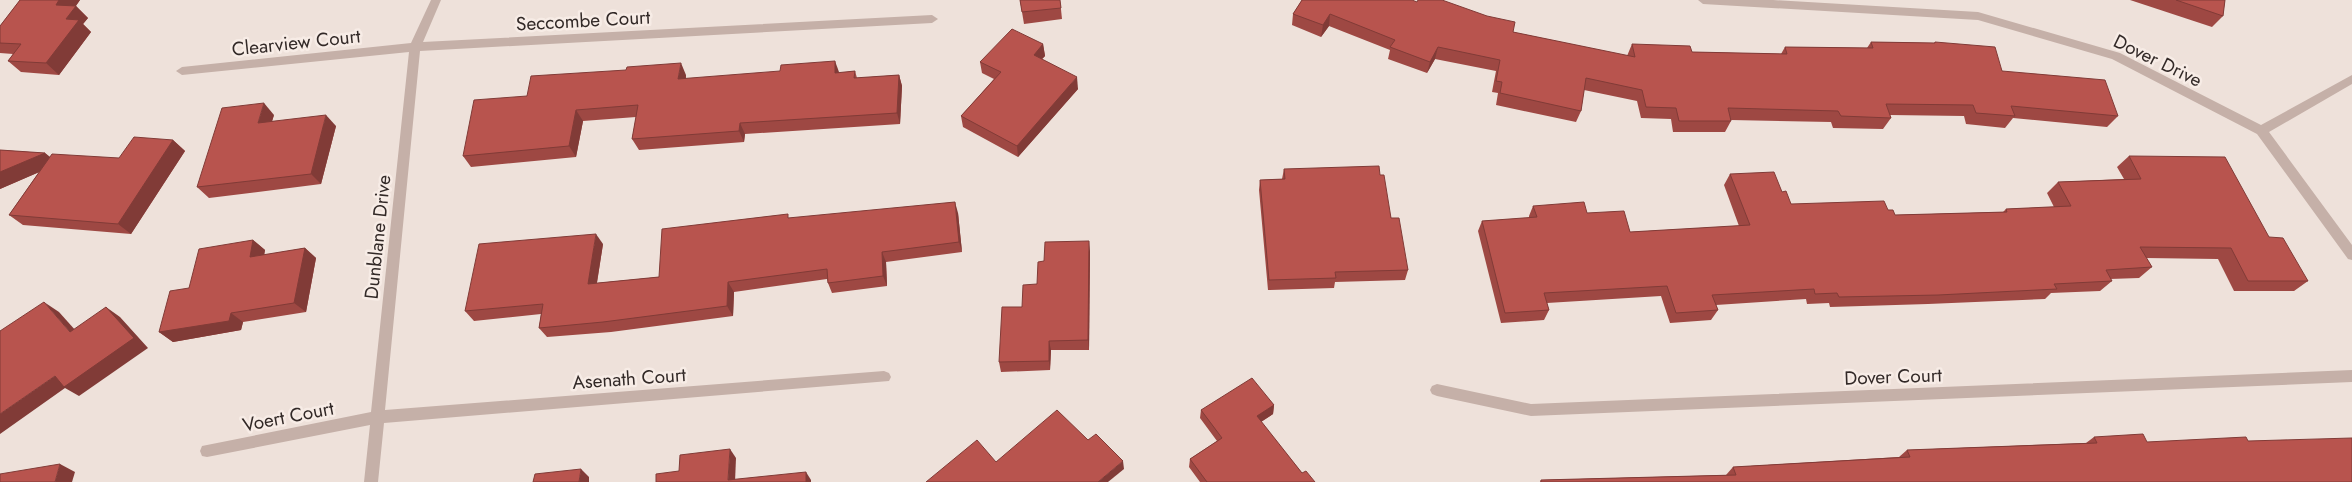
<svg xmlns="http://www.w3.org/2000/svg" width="2352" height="482" font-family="Jost,sans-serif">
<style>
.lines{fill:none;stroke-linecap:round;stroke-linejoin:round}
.minor{fill:#c5b0a8;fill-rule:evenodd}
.wall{fill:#9e4843}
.shaded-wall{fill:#813b37}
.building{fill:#b8544e;stroke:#813b37}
.labels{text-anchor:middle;stroke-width:5;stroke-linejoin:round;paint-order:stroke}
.street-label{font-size:19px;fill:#322927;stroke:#f7ece6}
</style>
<rect width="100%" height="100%" fill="#eee1da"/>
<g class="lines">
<g class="minor">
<path d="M 431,0 L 441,0 L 423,42 L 932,15 L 938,19 L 932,23 L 420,51 L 385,410 L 884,371 L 889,373 L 891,377 L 889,381 L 384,423 L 378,482 L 364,482 L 370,425 L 207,457 L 202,456 L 200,451 L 202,446 L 207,445 L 371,412 L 409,52 L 182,75 L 176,71 L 182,67 L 411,43 Z"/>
<path d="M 1698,0 L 1773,0 L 1978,12 L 2120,53 L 2261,125 L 2352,75 L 2352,84 L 2269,132 L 2352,245 L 2352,260 L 2348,259 L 2257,134 L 2112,59 L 1978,20 L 1703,4 Z"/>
<path d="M 2352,370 L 2352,382 L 1531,416 L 1437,396 L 1432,394 L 1430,390 L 1432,386 L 1437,384 L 1531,404 Z"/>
</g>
</g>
<g class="wall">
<path d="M 20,0 L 80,0 L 76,6 L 88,18 L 83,24 L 91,32 L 59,75 L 21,72 L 8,61 L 13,54 L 0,53 L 0,26 Z"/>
<path d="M 1020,0 L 1060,0 L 1062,19 L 1024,24 Z"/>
<path d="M 1302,0 L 1513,32 L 1627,56 L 1632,44 L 1692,52 L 1781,54 L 1785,47 L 1867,48 L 1871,42 L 1934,43 L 1935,42 L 2002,71 L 2118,116 L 2107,127 L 2013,118 L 2005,128 L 1966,124 L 1964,116 L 1890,115 L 1891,118 L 1883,129 L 1833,128 L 1831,122 L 1731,120 L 1731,121 L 1725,132 L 1673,132 L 1671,119 L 1641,118 L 1637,101 L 1584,90 L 1581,111 L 1576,122 L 1496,105 L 1498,93 L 1492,92 L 1496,71 L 1435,59 L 1427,73 L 1388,59 L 1390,50 L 1329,26 L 1321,37 L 1292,25 L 1293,14 Z"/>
<path d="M 2130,0 L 2225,0 L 2223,16 L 2212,27 Z"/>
<path d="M 1043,44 L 1045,56 L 1042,59 L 1078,89 L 1018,157 L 963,127 L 961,116 L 994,79 L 982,73 L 980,62 Z"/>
<path d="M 855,71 L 857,78 L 899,75 L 902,86 L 900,124 L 745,134 L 744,142 L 639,150 L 632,139 L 636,117 L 583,121 L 576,157 L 471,167 L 463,156 L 527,96 L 686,75 L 686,79 L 839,73 Z"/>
<path d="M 274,115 L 272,121 L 336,126 L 321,184 L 209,198 L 197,187 Z"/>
<path d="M 173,140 L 185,151 L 131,234 L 23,225 L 9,215 L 39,172 L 0,189 L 0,150 L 45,153 L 50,157 L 119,158 Z"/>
<path d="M 2129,156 L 2269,237 L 2308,281 L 2294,291 L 2234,291 L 2218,259 L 2146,258 L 2152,267 L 2139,278 L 2110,279 L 2112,281 L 2100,291 L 2051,293 L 2045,299 L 1928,304 L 1830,307 L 1829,303 L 1807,304 L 1806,299 L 1716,305 L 1718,310 L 1711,320 L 1670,323 L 1661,296 L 1547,303 L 1549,310 L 1544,320 L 1501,323 L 1478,231 L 1482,221 L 1529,218 L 1529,216 L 1533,206 L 1587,213 L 1630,232 L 1739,226 L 1724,185 L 1730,174 L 1782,192 L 1791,204 L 1888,210 L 1895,215 L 2003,212 L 2006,209 L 2054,207 L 2047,193 L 2058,182 L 2124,179 L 2117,167 Z"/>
<path d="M 1284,169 L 1380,175 L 1391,218 L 1408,270 L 1405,280 L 1335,282 L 1334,288 L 1268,290 L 1259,190 L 1260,180 L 1282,179 Z"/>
<path d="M 958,213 L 962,252 L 886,262 L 887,286 L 832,293 L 828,283 L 827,279 L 734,292 L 733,316 L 611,332 L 547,337 L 539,328 L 541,314 L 474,321 L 465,311 L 603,244 L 597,283 L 659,277 L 790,218 Z"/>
<path d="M 253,240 L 265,250 L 264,255 L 305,248 L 316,258 L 306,312 L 243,322 L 241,330 L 173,342 L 159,332 L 189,288 Z"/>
<path d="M 1090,251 L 1089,350 L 1051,350 L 1050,370 L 1001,372 L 999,362 L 1022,307 L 1037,284 L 1044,261 Z"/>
<path d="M 1274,405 L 1273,414 L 1261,422 L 1302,473 L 1315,482 L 1200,482 L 1189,467 L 1190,459 L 1217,441 L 1200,418 L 1201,410 Z"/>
<path d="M 2094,437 L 2147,442 L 2248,441 L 2352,482 L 1540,482 L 1541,480 L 1726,475 L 1733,467 L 1899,457 L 1907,450 L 2086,443 Z"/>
</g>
<g class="shaded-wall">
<path d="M 59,0 L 80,0 L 69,15 L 76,6 L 88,18 L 83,24 L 91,32 L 59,75 L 46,63 L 66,19 L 56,5 Z"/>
<path d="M 1330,14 L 1329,26 L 1321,37 L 1323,25 Z"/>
<path d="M 1043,44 L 1045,56 L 1035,66 L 1034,55 Z"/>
<path d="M 1438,47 L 1435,59 L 1427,73 L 1430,62 Z"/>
<path d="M 835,61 L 839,72 L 839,85 L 835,73 Z"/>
<path d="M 681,63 L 686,75 L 684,90 L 678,79 Z"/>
<path d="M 899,75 L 902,86 L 900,124 L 897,113 Z"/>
<path d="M 1077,77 L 1078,89 L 1018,157 L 1017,146 Z"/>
<path d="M 264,103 L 274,115 L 268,134 L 258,123 Z"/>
<path d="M 576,110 L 583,121 L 576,157 L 569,146 Z"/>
<path d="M 326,115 L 336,126 L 321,184 L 311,174 Z"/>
<path d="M 740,123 L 745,134 L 744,142 L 739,131 Z"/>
<path d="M 173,140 L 185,151 L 131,234 L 118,224 Z"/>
<path d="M 45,153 L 58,164 L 0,189 L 0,172 Z"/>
<path d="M 955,202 L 958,213 L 962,252 L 959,242 Z"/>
<path d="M 596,234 L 603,244 L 595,294 L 588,284 Z"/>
<path d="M 253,240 L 265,250 L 262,267 L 250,257 Z"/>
<path d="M 1089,241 L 1090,251 L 1089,350 L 1088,340 Z"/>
<path d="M 305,248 L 316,258 L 306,312 L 294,303 Z"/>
<path d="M 882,252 L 886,262 L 887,286 L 883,276 Z"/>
<path d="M 728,282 L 734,292 L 733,316 L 727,306 Z"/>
<path d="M 44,302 L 59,312 L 85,341 L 70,332 Z"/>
<path d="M 106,307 L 120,317 L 148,348 L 79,396 L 65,388 L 0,434 L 0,414 L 55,376 Z"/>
<path d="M 231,313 L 243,322 L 241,330 L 173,342 L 159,332 Z"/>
<path d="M 1049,341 L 1051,350 L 1050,370 L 1049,361 Z"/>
<path d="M 1274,405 L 1273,414 L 1256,425 L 1257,416 Z"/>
<path d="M 730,449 L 736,458 L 735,482 L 728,480 Z"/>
<path d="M 1123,461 L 1124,469 L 1108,482 L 1098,482 Z"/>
<path d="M 60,464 L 75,472 L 72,482 L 55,482 Z"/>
<path d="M 581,469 L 589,477 L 589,482 L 579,482 Z"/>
<path d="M 806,472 L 811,480 L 811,482 L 806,482 Z"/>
</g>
<g class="building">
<path d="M 20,0 L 59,0 L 56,5 L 76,6 L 66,19 L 79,20 L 46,63 L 8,61 L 21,44 L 0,43 L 0,26 Z"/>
<path d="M 1020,0 L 1060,0 L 1061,8 L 1022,12 Z"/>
<path d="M 1302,0 L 1412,0 L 1417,2 L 1418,0 L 1442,0 L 1487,16 L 1515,22 L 1513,32 L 1635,57 L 1632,44 L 1690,46 L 1692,52 L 1787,54 L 1785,47 L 1873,48 L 1871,42 L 1935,43 L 1935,42 L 1995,47 L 2002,71 L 2105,80 L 2118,116 L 2011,106 L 2015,116 L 1976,113 L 1973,105 L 1886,104 L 1891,118 L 1841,116 L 1838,111 L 1728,108 L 1731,121 L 1679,121 L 1676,108 L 1646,107 L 1642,90 L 1586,78 L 1581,111 L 1500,93 L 1502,82 L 1496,81 L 1500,60 L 1438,47 L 1430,62 L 1390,47 L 1395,40 L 1330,14 L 1323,25 L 1293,14 Z"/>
<path d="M 2176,0 L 2225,0 L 2223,16 Z"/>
<path d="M 1012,29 L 1043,44 L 1034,55 L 1077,77 L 1017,146 L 961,116 L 1001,72 L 980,62 Z"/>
<path d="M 835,61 L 835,73 L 855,71 L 854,78 L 899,75 L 897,113 L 740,123 L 739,131 L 632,139 L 638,105 L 576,110 L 569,146 L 463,156 L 474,100 L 527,96 L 531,76 L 626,70 L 627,67 L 681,63 L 678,79 L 780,71 L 781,65 Z"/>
<path d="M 264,103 L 258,123 L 326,115 L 311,174 L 197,187 L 222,108 Z"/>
<path d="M 134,137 L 173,140 L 118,224 L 9,215 L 52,154 L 119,158 Z"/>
<path d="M 0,150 L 45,153 L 0,172 Z"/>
<path d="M 2129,156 L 2225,157 L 2269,237 L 2283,238 L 2308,281 L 2248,281 L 2231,248 L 2140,247 L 2152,267 L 2106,270 L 2112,281 L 2054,284 L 2057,289 L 1938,295 L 1839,297 L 1837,293 L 1815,294 L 1814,289 L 1712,295 L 1718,310 L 1676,313 L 1667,286 L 1544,293 L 1549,310 L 1505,313 L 1482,221 L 1537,217 L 1533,206 L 1584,202 L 1587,213 L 1624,211 L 1630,232 L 1750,225 L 1730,174 L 1774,172 L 1782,192 L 1786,191 L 1791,204 L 1884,201 L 1888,210 L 1893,210 L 1895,215 L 2007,212 L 2006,209 L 2071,206 L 2058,182 L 2141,179 Z"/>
<path d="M 1379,166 L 1380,175 L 1384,175 L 1391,218 L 1399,218 L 1408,270 L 1335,272 L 1336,278 L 1269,280 L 1260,180 L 1285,179 L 1284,169 Z"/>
<path d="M 955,202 L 959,242 L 882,252 L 883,276 L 828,283 L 827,269 L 728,282 L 727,306 L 603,322 L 539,328 L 543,304 L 465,311 L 479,244 L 596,234 L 588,284 L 659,277 L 662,229 L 788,214 L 788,218 Z"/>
<path d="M 253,240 L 250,257 L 305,248 L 294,303 L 231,313 L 229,321 L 159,332 L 170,291 L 189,288 L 199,249 Z"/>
<path d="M 1089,241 L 1088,340 L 1049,341 L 1049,361 L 999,362 L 1002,307 L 1022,307 L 1023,285 L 1037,284 L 1038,262 L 1044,261 L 1045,242 Z"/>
<path d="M 44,302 L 70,332 L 106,307 L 134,338 L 64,387 L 55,376 L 0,414 L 0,331 Z"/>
<path d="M 1252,378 L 1274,405 L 1257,416 L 1302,473 L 1306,471 L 1315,482 L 1207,482 L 1190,459 L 1222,438 L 1201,410 Z"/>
<path d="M 1057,410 L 1088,440 L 1096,434 L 1123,461 L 1098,482 L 926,482 L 977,440 L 996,462 Z"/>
<path d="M 2143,434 L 2147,442 L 2246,437 L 2248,441 L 2352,438 L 2352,482 L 1541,482 L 1541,480 L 1736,475 L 1733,467 L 1910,457 L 1907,450 L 2097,443 L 2094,437 Z"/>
<path d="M 730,449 L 728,480 L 806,472 L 806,482 L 656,482 L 656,474 L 679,471 L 680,455 Z"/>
<path d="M 60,464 L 55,482 L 0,482 L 0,474 Z"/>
<path d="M 581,469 L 579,482 L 533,482 L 535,474 Z"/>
</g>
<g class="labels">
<g class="street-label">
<text transform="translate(583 20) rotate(-3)" y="7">Seccombe Court</text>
<text transform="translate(296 42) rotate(-6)" y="7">Clearview Court</text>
<text transform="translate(2158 60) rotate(26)" y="7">Dover Drive</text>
<text transform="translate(377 237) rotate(-84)" y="7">Dunblane Drive</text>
<text transform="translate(1893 376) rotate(-2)" y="7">Dover Court</text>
<text transform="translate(629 378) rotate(-4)" y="7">Asenath Court</text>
<text transform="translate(288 416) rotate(-11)" y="7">Voert Court</text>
</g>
</g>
</svg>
